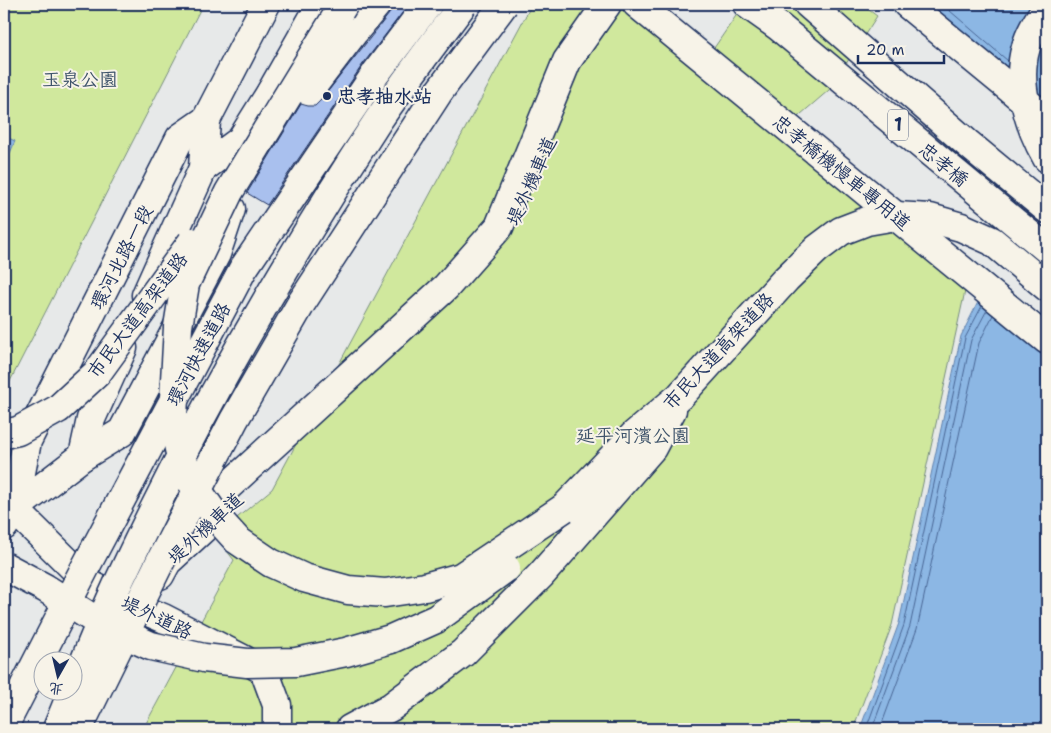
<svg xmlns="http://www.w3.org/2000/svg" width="1051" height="733" font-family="'Shantell Sans','LXGW WenKai TC',sans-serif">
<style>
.green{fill:#d0e89d;stroke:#768c7e}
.water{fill:#8cb7e4;stroke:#5f81ae}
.pier{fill:#e7e9e9}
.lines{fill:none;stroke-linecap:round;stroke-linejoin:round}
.shore{stroke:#486594;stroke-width:1}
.building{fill:#a9c0ee;stroke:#1b2f5e}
.minor-casing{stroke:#1b2f5e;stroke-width:31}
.major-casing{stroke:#1b2f5e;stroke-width:31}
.highway-casing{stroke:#1b2f5e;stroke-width:31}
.minor{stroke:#f7f3e8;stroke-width:28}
.major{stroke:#f7f3e8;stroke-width:28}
.highway{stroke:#f7f3e8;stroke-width:28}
.highway-bridge-casing{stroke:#1b2f5e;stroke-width:31;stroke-linecap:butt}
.highway-bridge{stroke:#f7f3e8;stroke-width:28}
.poi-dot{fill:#1b2f5e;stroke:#f7f3e8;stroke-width:2}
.labels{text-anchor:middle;stroke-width:4;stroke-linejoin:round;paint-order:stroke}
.shield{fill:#f7f3e8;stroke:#5d6a87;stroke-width:1}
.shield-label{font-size:18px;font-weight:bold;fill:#1b2f5e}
.park-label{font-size:19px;fill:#3f546b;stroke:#f7f3e8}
.poi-label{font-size:19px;font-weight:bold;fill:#1b2f5e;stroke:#f7f3e8;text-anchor:start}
.street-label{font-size:19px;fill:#1b2f5e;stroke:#f7f3e8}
</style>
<rect width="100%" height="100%" fill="#e7e9e9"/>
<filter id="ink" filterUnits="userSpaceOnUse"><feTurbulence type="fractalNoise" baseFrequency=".02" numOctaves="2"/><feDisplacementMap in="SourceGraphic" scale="10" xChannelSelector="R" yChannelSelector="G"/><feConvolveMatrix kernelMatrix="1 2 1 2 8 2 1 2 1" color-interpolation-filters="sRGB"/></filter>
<g filter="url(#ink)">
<g class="green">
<path d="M 4,4 L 203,4 L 4,393 Z"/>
<path d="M 532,4 L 615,4 L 699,70 L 744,4 L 861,4 L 877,16 L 829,90 L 779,133 L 967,282 L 892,625 L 853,729 L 143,729 L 234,560 L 215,536 L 272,489 Z"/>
</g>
<g class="water">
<path d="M 913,4 L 1029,4 L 1047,12 L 1047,110 Z"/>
<path d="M 4,136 L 15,141 L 4,168 Z"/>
<path d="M 1047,165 L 1047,729 L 860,729 L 899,623 L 961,336 Z"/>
</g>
<path class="pier" d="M 1047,162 L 1047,359 L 976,300 L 1045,164 Z"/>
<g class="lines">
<g class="shore">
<path d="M 942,4 L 1008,61"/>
<path d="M 866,729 L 904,625 L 965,338 L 982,306"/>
<path d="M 872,729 L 910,626 L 971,340 L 987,310"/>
<path d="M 880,729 L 917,629 L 979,343 L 993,315"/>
</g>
</g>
<path class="building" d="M 392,4 L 409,4 L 363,64 L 267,205 L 247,193 L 301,104 L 308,106 L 315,106 L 321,100 L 389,14 Z"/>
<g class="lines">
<g class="minor-casing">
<g id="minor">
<path d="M 637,4 L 1047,340"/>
<path d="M 907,4 L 1047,119"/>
<path d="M 146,295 L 203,168 L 206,120"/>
<path d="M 8,493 L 14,509 L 91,585 L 127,603 L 163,618 L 264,670 L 277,705 L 277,729"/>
<path d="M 5,512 L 14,509 L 83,456 L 91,419 L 123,348"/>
<path d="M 190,521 L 446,287 L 499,227 L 567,61 L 607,4"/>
<path d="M 4,526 L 14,509 L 27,441 L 180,138 L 206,120 L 266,4"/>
<path d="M 160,575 L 167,562 L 218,515"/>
</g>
</g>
<g class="major-casing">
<g id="major">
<path d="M 747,4 L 778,26 L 1047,249"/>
<path d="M 808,4 L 967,143 L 1047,209"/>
</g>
</g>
<g class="highway-casing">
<g id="highway">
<path d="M 1047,6 C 1039,19 1030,32 1026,47 C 1015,83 1029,127 1047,158"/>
<path d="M 354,32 L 377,4"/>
<path d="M 256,138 L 271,92"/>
<path d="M 203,168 L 241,140 L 271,92 L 321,4"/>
<path d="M 83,456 L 122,432 L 216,254 L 231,209"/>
<path d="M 4,506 L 14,509"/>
<path d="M 564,508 L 635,434 L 680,396 L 786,279 L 817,249 L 841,231 L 867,221 L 896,216 L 930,218 L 961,227 L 992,241 L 1047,287"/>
<path d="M 350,729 L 391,707 L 463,653 L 541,575 L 652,448 L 672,410"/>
</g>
</g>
<use href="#minor" class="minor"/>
<use href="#major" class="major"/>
<use href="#highway" class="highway"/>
<g class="highway-bridge-casing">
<g id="highway-bridge">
<path d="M 344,4 L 229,192 L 185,284 L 178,327 L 173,416 L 179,449 L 191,481 L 217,518 L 237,540 L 271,563 L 304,578 L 348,590 L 385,593 L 425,587 L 461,577 L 564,508"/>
<path d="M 309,91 L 354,32"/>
<path d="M 4,434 L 18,431 L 58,409 L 97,373 L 192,242"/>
<path d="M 4,566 L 45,588 L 100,623 L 151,646 L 204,658 L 247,663 L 296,662 L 346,652 L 391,639 L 436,619 L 506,568"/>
<path d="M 4,726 L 85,568 L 243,269 L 376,73 L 428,4"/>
<path d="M 57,729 C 78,678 98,625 122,575 C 196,418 282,267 377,122 C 404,82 434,43 463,4"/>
<path d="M 78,729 L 160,562 L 234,420 L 302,302 L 438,93 L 504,4"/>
</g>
</g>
<use href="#highway-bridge" class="highway-bridge"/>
</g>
</g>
<circle class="poi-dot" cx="327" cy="96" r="5"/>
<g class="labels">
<rect class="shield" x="888" y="109.5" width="20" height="31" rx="4"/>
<g class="shield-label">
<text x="898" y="131">1</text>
</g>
<g class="park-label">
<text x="80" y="86">玉泉公園</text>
<text x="633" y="442">延平河濱公園</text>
</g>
<g class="poi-label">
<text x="337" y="103">忠孝抽水站</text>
</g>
<g class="street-label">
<text transform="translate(944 164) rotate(39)" y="7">忠孝橋</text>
<text transform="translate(842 172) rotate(39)" y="7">忠孝橋機慢車專用道</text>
<text transform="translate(531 181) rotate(-66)" y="7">堤外機車道</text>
<text transform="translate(121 257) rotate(-63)" y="7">環河北路一段</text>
<text transform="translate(137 315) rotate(-53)" y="7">市民大道高架道路</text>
<text transform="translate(718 351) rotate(-47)" y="7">市民大道高架道路</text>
<text transform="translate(198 354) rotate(-62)" y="7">環河快速道路</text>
<text transform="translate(205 528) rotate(-43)" y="7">堤外機車道</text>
<text transform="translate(157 617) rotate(25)" y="7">堤外道路</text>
</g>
</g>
<rect width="1051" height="733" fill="none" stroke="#f7f3e8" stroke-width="20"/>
<rect x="10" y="10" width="1031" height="713" fill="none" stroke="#1b2f5e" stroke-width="2" filter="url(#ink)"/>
<g transform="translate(58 676) rotate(188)"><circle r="24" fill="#f7f3e8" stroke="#9fa5b1"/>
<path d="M0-4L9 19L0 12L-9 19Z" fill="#1b2f5e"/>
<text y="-8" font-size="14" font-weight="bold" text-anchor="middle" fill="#1b2f5e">北</text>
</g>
<path d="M858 55v8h86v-8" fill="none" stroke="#1b2f5e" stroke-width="2.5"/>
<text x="866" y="55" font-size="15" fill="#1b2f5e" stroke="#f7f3e8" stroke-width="4" paint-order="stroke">20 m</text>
</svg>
